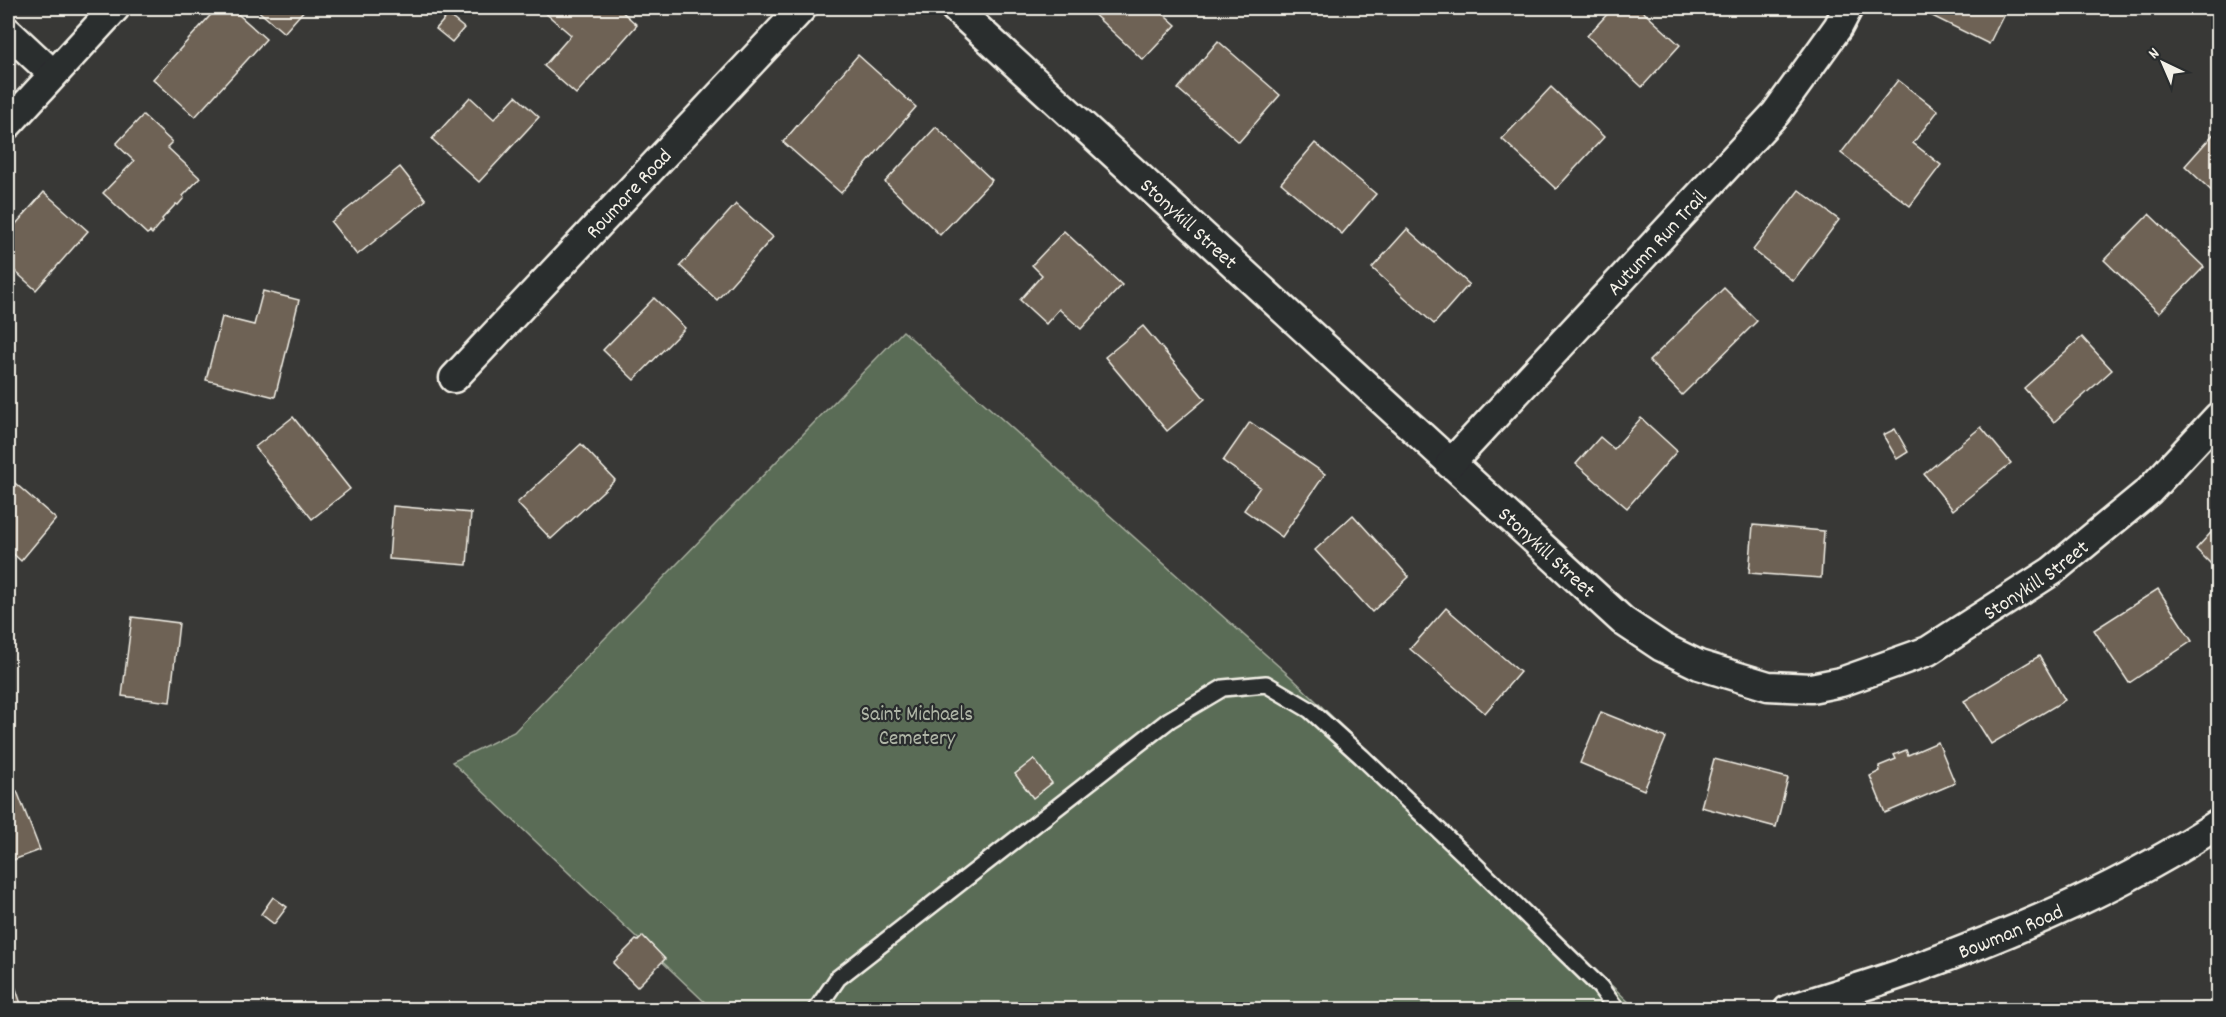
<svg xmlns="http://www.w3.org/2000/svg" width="2226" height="1017" font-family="Dekko,sans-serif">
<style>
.green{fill:#5a6c56;stroke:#a7ae9f;stroke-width:1.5}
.building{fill:#6e6254;stroke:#f4f1e8;stroke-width:1.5}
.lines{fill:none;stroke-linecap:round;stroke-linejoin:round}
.service-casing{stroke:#f4f1e8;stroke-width:20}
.minor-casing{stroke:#f4f1e8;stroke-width:33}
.service{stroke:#2a2d2e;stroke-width:15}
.minor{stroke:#2a2d2e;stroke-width:28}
.labels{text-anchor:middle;stroke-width:4.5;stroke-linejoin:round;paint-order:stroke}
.street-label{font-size:21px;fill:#f4f1e8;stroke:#2a2d2e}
.park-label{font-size:21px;fill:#afb5a6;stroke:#2a2d2e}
</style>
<rect width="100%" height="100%" fill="#383836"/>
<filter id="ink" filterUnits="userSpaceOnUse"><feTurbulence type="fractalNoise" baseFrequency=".0167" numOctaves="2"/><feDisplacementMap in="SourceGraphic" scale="12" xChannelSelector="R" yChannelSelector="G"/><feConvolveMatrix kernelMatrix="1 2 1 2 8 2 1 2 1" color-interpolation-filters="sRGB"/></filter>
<g filter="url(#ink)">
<path class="green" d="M 903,331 L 1292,678 L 1636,1009 L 712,1009 L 452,762 L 514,732 Z"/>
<g class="building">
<path d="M 217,8 L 231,8 L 266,39 L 195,117 L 153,79 Z"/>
<path d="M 255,8 L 306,8 L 284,33 Z"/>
<path d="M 546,8 L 618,8 L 637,25 L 576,94 L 544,66 L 571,35 L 543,11 Z"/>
<path d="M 1087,8 L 1157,8 L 1176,25 L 1143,60 Z"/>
<path d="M 1613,8 L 1639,8 L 1680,45 L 1642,87 L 1587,36 Z"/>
<path d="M 1929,8 L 2007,8 L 1989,44 L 1926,13 Z"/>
<path d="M 448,15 L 464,28 L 452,42 L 436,29 Z"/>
<path d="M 1218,41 L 1280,95 L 1239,142 L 1178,89 Z"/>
<path d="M 858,55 L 916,107 L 841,193 L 783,142 Z"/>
<path d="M 1898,80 L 1938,111 L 1913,143 L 1941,165 L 1910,206 L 1841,153 Z"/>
<path d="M 1551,87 L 1604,137 L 1556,189 L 1502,139 Z"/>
<path d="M 516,96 L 539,117 L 479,182 L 432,139 L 470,97 L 494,119 Z"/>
<path d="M 143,115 L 172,142 L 167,147 L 200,178 L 183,196 L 184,198 L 178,205 L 176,204 L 162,219 L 163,221 L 152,234 L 150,232 L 147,234 L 103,193 L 134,161 L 116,144 Z"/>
<path d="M 936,127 L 992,180 L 940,235 L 885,182 Z"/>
<path d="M 2218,129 L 2218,197 L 2185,166 Z"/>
<path d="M 1315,143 L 1376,194 L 1342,234 L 1281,183 Z"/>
<path d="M 400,167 L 426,200 L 357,255 L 331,222 Z"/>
<path d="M 1799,190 L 1839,220 L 1793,281 L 1753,250 Z"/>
<path d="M 44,192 L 88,231 L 36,290 L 8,265 L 8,233 Z"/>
<path d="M 736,204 L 773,237 L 717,300 L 680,266 Z"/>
<path d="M 2149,214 L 2204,267 L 2159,313 L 2104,260 Z"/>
<path d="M 1407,229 L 1469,284 L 1434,324 L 1372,268 Z"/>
<path d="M 1064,231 L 1122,285 L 1081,329 L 1059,309 L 1046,324 L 1020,300 L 1042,275 L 1032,265 Z"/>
<path d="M 1724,288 L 1757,321 L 1682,395 L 1649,361 Z"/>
<path d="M 263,291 L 299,300 L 275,397 L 206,380 L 222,317 L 254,325 Z"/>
<path d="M 654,298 L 685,328 L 634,380 L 603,350 Z"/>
<path d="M 1143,326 L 1205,399 L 1167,431 L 1105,357 Z"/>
<path d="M 2082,337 L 2112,370 L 2054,422 L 2024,388 Z"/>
<path d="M 293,417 L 350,489 L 312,519 L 255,447 Z"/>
<path d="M 1641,418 L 1677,451 L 1627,508 L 1576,464 L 1600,437 L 1614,449 Z"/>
<path d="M 1250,422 L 1325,474 L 1282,537 L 1244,510 L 1260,487 L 1223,461 Z"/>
<path d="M 1981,427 L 2011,463 L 1953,510 L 1924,474 Z"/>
<path d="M 1895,429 L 1908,452 L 1897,459 L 1883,435 Z"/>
<path d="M 581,444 L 615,480 L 551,539 L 517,503 Z"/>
<path d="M 8,477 L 56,519 L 21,561 L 8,549 Z"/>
<path d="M 393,506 L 471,513 L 467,565 L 389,559 Z"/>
<path d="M 1353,515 L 1409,577 L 1372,612 L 1315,550 Z"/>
<path d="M 1753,525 L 1824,531 L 1821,578 L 1749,573 Z"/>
<path d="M 2218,525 L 2218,571 L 2196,549 Z"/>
<path d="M 2158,589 L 2192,641 L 2129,683 L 2094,630 Z"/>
<path d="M 1446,608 L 1520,672 L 1485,713 L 1410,649 Z"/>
<path d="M 132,617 L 179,623 L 170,702 L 122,696 Z"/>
<path d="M 2039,656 L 2065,700 L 1991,744 L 1964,701 Z"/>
<path d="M 1601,712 L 1666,738 L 1644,790 L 1580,763 Z"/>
<path d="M 1938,742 L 1955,783 L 1885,813 L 1870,776 L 1880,771 L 1879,766 L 1896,759 L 1894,755 L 1906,750 L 1908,755 Z"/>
<path d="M 1034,759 L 1052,783 L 1033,798 L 1015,774 Z"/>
<path d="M 1714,759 L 1788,778 L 1776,827 L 1701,807 Z"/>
<path d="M 17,791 L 40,850 L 8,862 L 8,795 Z"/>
<path d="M 273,897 L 287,907 L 274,924 L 261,914 Z"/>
<path d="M 643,936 L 665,959 L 637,987 L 613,963 L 636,940 L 638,941 Z"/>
<path d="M 15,986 L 23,1010 L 8,1010 L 8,988 Z"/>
</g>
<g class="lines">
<g class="service-casing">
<path id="service" d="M 816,1010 L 838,978 L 1169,720 L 1223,688 L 1266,684 L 1310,710 L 1362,757 L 1470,860 L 1600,987 L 1617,1010"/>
</g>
<g class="minor-casing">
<g id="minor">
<path id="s1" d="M 955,8 L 1623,621 L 1662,647 L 1699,665 L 1768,686 L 1811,688 L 1841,682 L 1928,651 L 2052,571 L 2149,491 L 2218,417"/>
<path d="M 8,32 L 53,74"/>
<path d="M 8,124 L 115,8"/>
<path id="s2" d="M 454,378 L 802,8"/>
<path id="s3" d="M 1450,464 L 1776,113 L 1838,27 L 1848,8"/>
<path id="s4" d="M 1788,1010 C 1832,995 1878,983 1922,966 C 2025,928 2127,884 2218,824"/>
</g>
</g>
<use href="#service" class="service"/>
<use href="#minor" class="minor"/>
</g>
</g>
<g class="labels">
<g class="street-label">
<text dy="7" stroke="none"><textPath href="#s2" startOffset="254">Roumare Road</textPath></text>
<text dy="7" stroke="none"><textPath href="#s1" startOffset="318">Stonykill Street</textPath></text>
<text dy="7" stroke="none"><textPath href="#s3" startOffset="303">Autumn Run Trail</textPath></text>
<text dy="7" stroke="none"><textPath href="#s1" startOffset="804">Stonykill Street</textPath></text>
<text dy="7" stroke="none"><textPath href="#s1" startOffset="1362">Stonykill Street</textPath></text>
<text dy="7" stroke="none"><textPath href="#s4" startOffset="236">Bowman Road</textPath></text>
</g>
<g class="park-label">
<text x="917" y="720">Saint Michaels<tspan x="917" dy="24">Cemetery</tspan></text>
</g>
</g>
<rect width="2226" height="1017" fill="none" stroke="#2a2d2e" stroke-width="30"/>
<rect x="15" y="15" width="2196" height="987" fill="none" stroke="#f4f1e8" stroke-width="2" filter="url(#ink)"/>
<g transform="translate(2163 63) rotate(316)" stroke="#2a2d2e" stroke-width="4.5" paint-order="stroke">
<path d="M0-4.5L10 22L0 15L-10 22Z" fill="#f4f1e8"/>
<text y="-9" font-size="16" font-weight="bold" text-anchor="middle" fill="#f4f1e8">N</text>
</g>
</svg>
